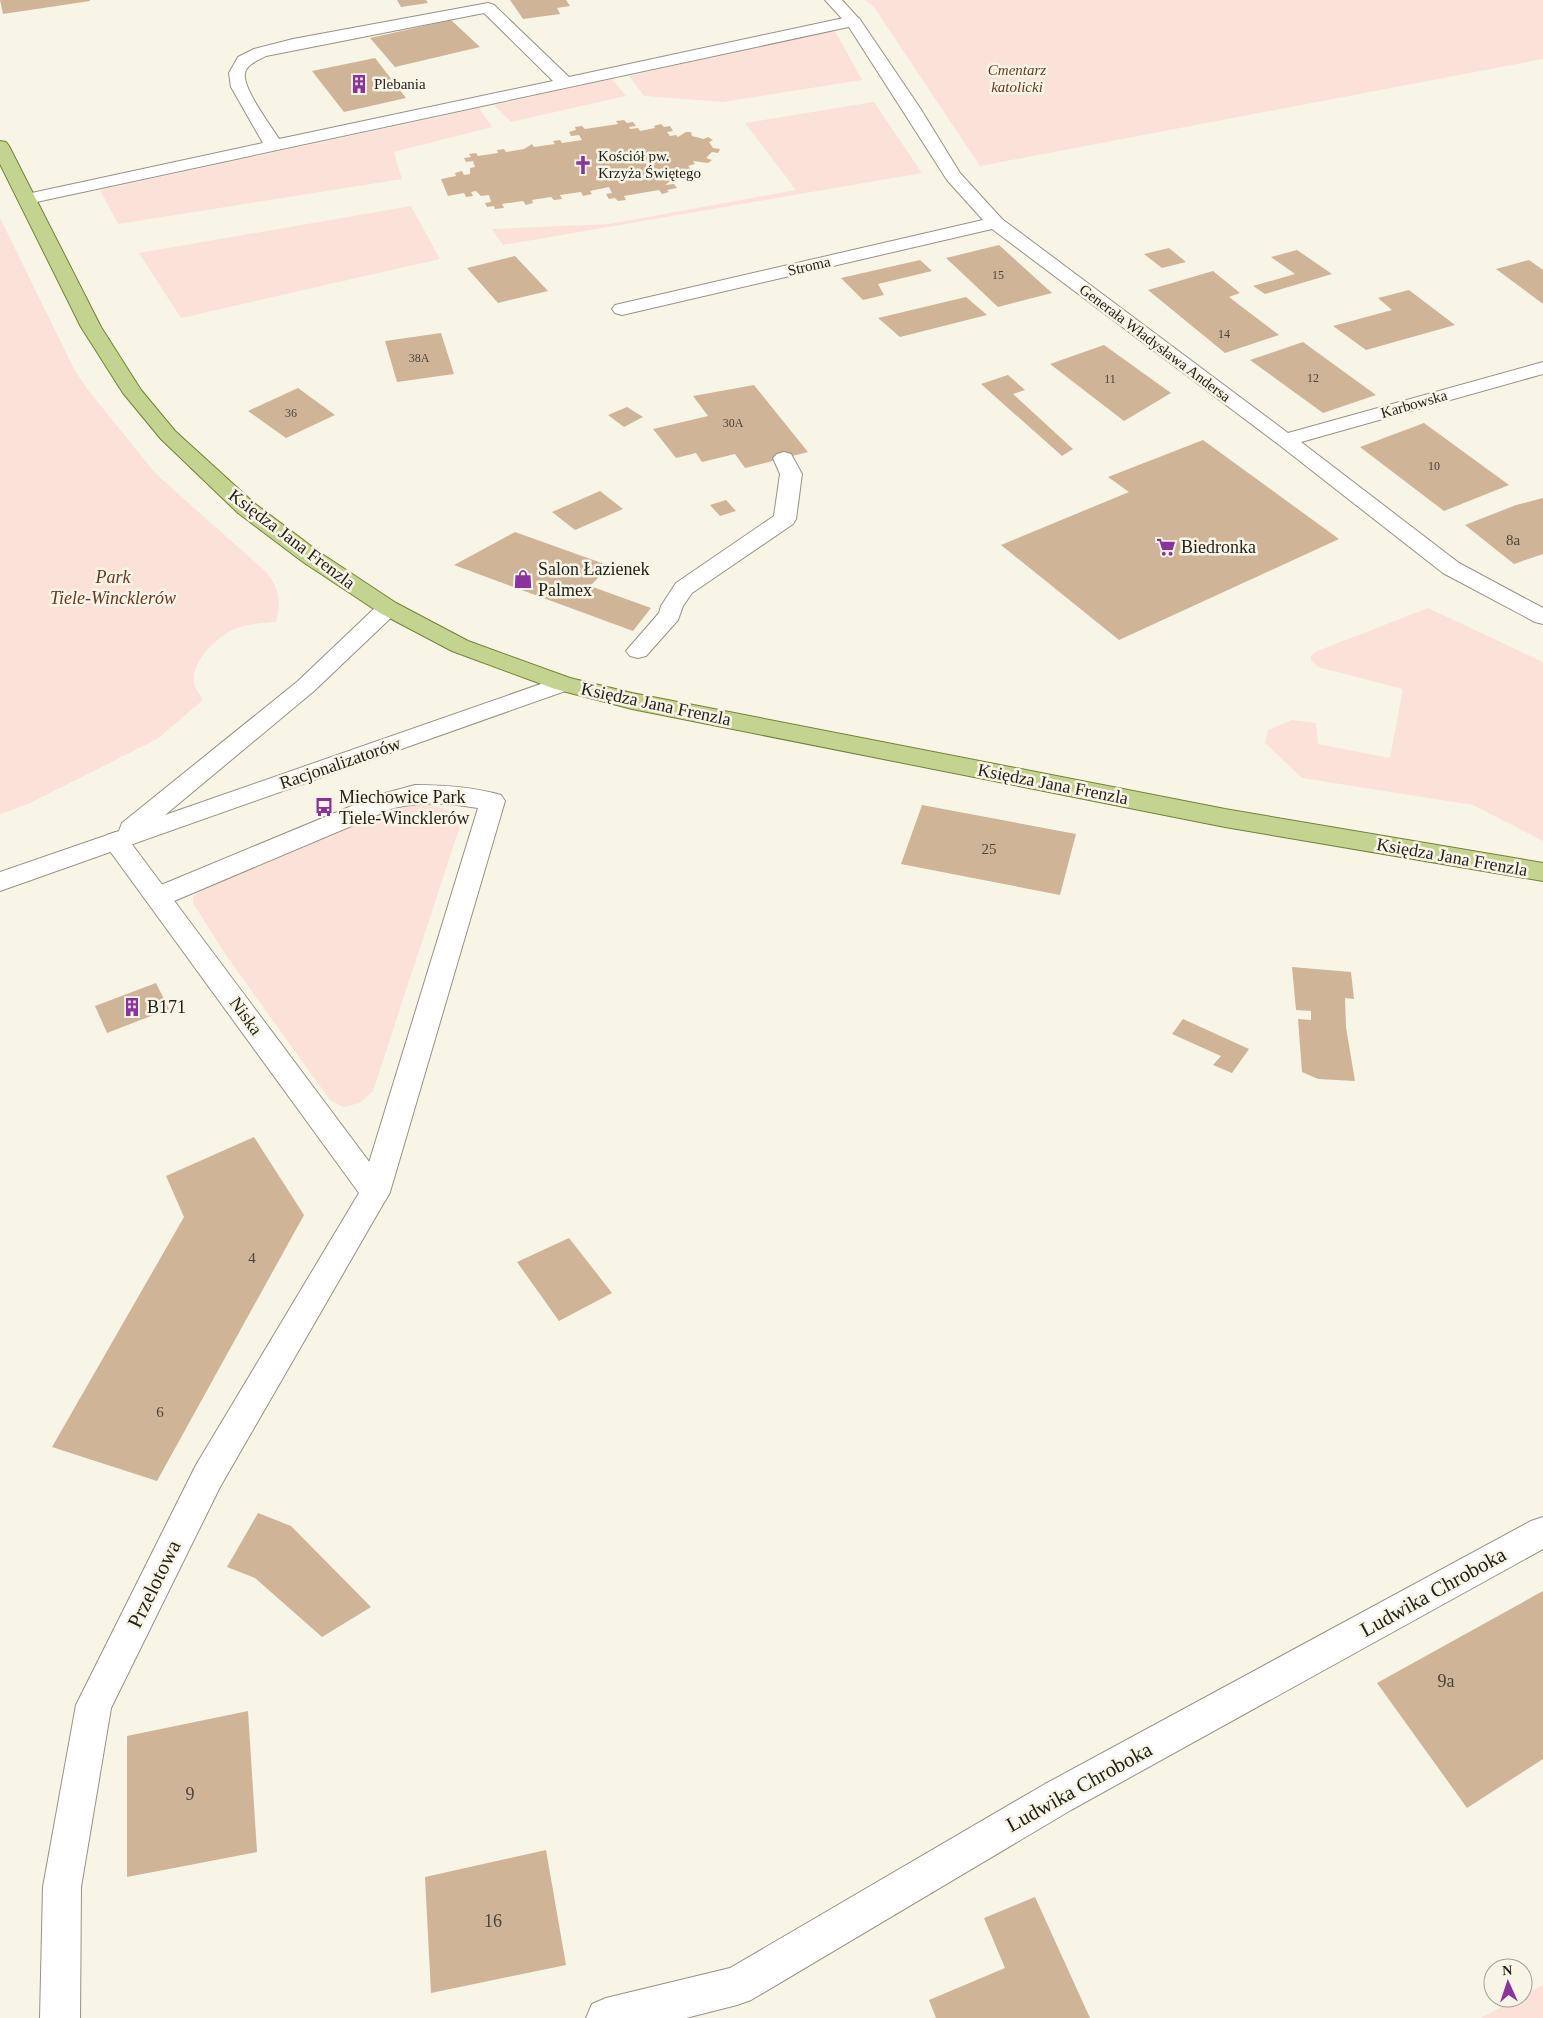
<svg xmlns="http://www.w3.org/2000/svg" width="1543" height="2018" font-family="Georgia,serif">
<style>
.green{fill:#fbe1d8}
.building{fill:#cfb498}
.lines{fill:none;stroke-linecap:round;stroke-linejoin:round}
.lane-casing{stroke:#969285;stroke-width:2}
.street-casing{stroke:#969285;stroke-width:2}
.secondary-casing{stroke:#969285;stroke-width:2}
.primary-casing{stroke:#708236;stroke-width:2}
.lane{fill:#fff;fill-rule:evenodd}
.street{fill:#fff;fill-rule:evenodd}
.secondary{fill:#fff;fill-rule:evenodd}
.primary{fill:#c4d490;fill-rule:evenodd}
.labels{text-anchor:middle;stroke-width:5;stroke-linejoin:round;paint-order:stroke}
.far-number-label{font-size:12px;fill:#4b4439}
.far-park-label{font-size:15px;font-style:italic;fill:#6a3723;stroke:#f9f5e6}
.far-poi-label{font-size:15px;fill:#1f1e19;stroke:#f9f5e6;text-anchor:start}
.far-street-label{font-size:15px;fill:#1f1e19;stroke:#f9f5e6}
.number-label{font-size:15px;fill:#4b4439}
.street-label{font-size:18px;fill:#1f1e19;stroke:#f9f5e6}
.poi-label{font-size:18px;fill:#1f1e19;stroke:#f9f5e6;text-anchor:start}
.park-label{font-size:18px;font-style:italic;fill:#6a3723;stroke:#f9f5e6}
.near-number-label{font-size:18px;fill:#4b4439}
.near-street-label{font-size:21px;fill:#1f1e19;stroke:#f9f5e6}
</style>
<rect width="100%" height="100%" fill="#f9f5e6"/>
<g class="green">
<path d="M 865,0 L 1543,0 L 1543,59 L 980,166 L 874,7 Z"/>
<path d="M 834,29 L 862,80 L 723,102 L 644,96 L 629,76 Z"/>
<path d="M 612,79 L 626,96 L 511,122 L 494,105 Z"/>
<path d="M 874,102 L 922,173 L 503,245 L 492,229 L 609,224 L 796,190 L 745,123 Z"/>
<path d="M 479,108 L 492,127 L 394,152 L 402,179 L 118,224 L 100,190 Z"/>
<path d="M 411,206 L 440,259 L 181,318 L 139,253 Z"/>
<path d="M 0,218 L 75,371 L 88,390 L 156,474 L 266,572 C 279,588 282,602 276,622 C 261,623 244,624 230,631 C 213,641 188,665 195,687 C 197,691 201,696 203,700 L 157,739 L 28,804 L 0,814 Z"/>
<path d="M 1428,608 L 1543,662 L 1543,841 L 1473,805 L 1302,778 L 1265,743 L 1268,730 L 1292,720 L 1316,723 L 1318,744 L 1390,758 L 1403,689 L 1318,667 L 1311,660 L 1311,656 L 1315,652 Z"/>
<path d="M 412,804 C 430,804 457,806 459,829 L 373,1091 L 360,1103 L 343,1107 L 330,1100 L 228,958 L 193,903 L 193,897 L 201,890 L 384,811 Z"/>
<path d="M 1543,1985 L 1543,2018 L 1481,2018 L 1518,1998 L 1523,1998 L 1523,1995 Z"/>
</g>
<g class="building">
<path d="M 0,0 L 90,0 L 90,1 L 3,14 Z"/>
<path d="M 397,0 L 426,0 L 428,3 L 401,7 Z"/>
<path d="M 510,0 L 566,0 L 570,6 L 557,8 L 560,14 L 523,19 Z"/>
<path d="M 451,20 L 480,47 L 395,67 L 370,38 Z"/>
<path d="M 375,58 L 406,98 L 344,112 L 312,71 Z"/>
<path d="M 624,120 L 627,123 L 633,122 L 636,126 L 629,127 L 630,129 L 638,128 L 640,131 L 655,128 L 654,126 L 661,124 L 664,127 L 670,126 L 673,131 L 667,132 L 670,136 L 676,135 L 678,137 L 686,132 L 691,132 L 692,136 L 704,139 L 708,137 L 713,140 L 709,142 L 713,148 L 720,149 L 718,153 L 712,152 L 706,158 L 712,160 L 708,163 L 693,161 L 695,164 L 688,166 L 691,169 L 698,169 L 700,172 L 694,174 L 696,177 L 689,179 L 686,175 L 671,178 L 672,180 L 665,185 L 674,184 L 677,188 L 667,190 L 669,192 L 662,194 L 659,190 L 624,196 L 626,200 L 618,201 L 615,198 L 609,199 L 606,194 L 612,193 L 609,187 L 590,191 L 592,194 L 583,196 L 581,192 L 560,195 L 562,199 L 554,200 L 551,197 L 532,200 L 533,203 L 526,205 L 523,201 L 502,204 L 504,208 L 495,209 L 494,206 L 487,207 L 485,203 L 491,202 L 489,195 L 481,196 L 476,191 L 471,192 L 473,196 L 466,197 L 464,193 L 448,196 L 441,179 L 456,176 L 455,173 L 462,171 L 464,175 L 470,174 L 470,168 L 475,167 L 473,161 L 466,162 L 464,158 L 471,157 L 469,154 L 476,153 L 478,156 L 498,153 L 497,150 L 504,149 L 506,152 L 524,149 L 532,144 L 534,147 L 555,144 L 553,141 L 560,140 L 562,143 L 582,140 L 579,135 L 571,136 L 569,132 L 576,130 L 575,127 L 582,126 L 585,129 L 618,124 L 616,121 Z"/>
<path d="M 999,245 L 1052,293 L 998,307 L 946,258 Z"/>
<path d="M 1169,248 L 1186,262 L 1162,268 L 1144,254 Z"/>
<path d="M 1297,250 L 1332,274 L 1265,294 L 1253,286 L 1295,274 L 1271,257 Z"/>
<path d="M 515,256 L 548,291 L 498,303 L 467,268 Z"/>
<path d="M 920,260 L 932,271 L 878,284 L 884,295 L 863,300 L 841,278 Z"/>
<path d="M 1529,260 L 1543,270 L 1543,304 L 1496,269 Z"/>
<path d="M 1213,271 L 1240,293 L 1229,297 L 1279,335 L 1225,353 L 1148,290 Z"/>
<path d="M 1409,290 L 1455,325 L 1366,350 L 1333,326 L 1392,310 L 1378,298 Z"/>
<path d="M 966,297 L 987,315 L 900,337 L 878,318 Z"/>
<path d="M 441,333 L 454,374 L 397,382 L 385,341 Z"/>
<path d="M 1303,342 L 1376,395 L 1323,413 L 1250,360 Z"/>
<path d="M 1104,345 L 1171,393 L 1124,421 L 1050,364 Z"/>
<path d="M 1008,375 L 1025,390 L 1013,394 L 1073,449 L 1062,456 L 981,384 Z"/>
<path d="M 754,385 L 808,452 L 745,468 L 735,454 L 702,462 L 696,453 L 676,458 L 653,429 L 708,416 L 693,396 Z"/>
<path d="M 298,388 L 335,415 L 286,438 L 248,411 Z"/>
<path d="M 627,407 L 643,417 L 624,427 L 608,415 Z"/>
<path d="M 1424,423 L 1509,485 L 1444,511 L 1360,447 Z"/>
<path d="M 1203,440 L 1339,539 L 1119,640 L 1001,545 L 1129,492 L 1108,477 Z"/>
<path d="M 600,491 L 623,509 L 575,530 L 552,512 Z"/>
<path d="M 1543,498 L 1543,554 L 1514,564 L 1465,525 L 1516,505 Z"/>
<path d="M 726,500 L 736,511 L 720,516 L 710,505 Z"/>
<path d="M 515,532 L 610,566 L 590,586 L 651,608 L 633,631 L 454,565 Z"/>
<path d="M 922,805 L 1076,834 L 1060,895 L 901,864 Z"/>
<path d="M 1292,967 L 1351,972 L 1354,999 L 1345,998 L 1346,1027 L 1355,1081 L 1318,1079 L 1302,1072 L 1298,1019 L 1311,1020 L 1311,1011 L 1296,1010 Z"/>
<path d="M 156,983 L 169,1009 L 107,1033 L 95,1006 Z"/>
<path d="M 1183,1019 L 1249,1049 L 1232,1073 L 1213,1065 L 1221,1056 L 1172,1034 Z"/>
<path d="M 254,1137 L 304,1215 L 157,1481 L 52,1447 L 184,1217 L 166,1176 Z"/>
<path d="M 569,1238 L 612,1293 L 559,1321 L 517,1262 Z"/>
<path d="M 258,1513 L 291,1526 L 371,1607 L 322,1637 L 255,1578 L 227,1567 Z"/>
<path d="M 1543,1591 L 1543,1759 L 1467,1808 L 1377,1683 Z"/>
<path d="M 248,1711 L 257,1852 L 127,1877 L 127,1736 Z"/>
<path d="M 546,1850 L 566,1965 L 431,1993 L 425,1877 Z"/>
<path d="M 1035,1897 L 1090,2018 L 936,2018 L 929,2000 L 1005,1968 L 984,1918 Z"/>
</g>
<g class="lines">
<g class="lane-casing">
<g id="lane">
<path d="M 488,3 L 494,5 L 569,77 L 853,16 L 859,18 L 861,21 L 859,24 L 853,26 L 27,204 L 21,203 L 18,199 L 21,195 L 27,194 L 263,143 L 231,87 L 229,73 L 238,57 L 254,49 L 293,39 ZM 484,13 L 553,81 L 279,139 C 271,126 242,88 245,73 C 247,64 259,60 266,56 Z"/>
<path d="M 784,452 L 791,454 L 802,474 L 796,519 L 793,524 L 692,593 L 683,606 L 678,620 L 646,656 L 638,658 L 630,656 L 626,651 L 659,613 L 661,606 L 676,583 L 774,516 L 780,474 L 773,458 L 777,454 Z"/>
<path d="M 415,785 C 444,785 473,787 501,795 L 505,801 L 390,1192 L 385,1201 L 375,1204 L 365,1201 L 360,1192 L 478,808 C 448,803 423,801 394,808 L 167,904 L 158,906 L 149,904 L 145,897 L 149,890 L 378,795 Z"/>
</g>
</g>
<g class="street-casing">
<g id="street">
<path d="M 825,0 L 842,0 L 861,21 L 920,108 L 960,173 L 1002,219 L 1288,433 L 1543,362 L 1543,374 L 1301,442 L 1459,563 L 1543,608 L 1543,624 L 1535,622 L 1443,573 L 1278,444 L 992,229 L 622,315 L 615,313 L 612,309 L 615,305 L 983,220 L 947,180 L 847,24 Z"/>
<path d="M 116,832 L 125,835 L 385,1183 L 390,1192 L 220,1487 L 111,1708 L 81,1887 L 80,2018 L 40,2018 L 43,1887 L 76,1705 L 196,1465 L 359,1193 L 107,847 L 103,841 L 107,835 Z"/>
<path d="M 1543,1517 L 1543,1549 L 1071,1810 L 751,2000 L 737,2005 L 686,2018 L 586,2018 L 592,2004 L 606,1998 L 730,1968 L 1045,1784 L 1531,1521 Z"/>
</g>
</g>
<g class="secondary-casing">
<path id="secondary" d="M 388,601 L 396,603 L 399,608 L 396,613 L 314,691 L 165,815 L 555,679 L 563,676 L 571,679 L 575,684 L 571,689 L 0,891 L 0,872 L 119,831 L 122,823 L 298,681 L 380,603 Z"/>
</g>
<g class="primary-casing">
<path id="primary" d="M 0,141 L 6,142 L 9,146 L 101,327 L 141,390 L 175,431 L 254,503 L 319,552 L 396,603 L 468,641 L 570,678 L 632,693 L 1225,809 L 1543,863 L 1543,881 L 1225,827 L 632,709 L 555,689 L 452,651 L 380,613 L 303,562 L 238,513 L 161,439 L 123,393 L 81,327 L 0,164 Z"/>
</g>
<use href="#lane" class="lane"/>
<use href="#street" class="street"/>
<use href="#secondary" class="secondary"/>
<use href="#primary" class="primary"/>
</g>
<defs>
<g id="building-bare" transform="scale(1.5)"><path d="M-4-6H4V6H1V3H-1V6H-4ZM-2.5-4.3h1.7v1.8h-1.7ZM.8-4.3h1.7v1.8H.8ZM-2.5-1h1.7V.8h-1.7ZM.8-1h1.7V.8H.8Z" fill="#8b329f" stroke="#f9f5e6" stroke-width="2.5" paint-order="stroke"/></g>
<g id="church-bare" transform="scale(1.5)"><path d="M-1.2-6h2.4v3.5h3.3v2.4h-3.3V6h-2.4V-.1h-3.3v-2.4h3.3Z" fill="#8b329f" stroke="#f9f5e6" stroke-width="2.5" paint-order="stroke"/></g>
<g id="supermarket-bare" transform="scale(1.5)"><path d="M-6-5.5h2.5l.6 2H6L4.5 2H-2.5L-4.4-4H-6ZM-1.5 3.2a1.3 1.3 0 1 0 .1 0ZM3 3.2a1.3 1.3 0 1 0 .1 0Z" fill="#8b329f" stroke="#f9f5e6" stroke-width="2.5" paint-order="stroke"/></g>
<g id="shop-bare" transform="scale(1.5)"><path d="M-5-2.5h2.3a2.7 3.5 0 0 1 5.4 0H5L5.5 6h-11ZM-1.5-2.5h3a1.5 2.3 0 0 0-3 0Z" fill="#8b329f" stroke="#f9f5e6" stroke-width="2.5" paint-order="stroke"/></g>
<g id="bus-bare" transform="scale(1.5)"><path d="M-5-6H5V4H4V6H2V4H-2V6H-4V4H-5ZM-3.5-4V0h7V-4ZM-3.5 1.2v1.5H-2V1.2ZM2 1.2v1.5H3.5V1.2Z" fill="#8b329f" stroke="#f9f5e6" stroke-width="2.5" paint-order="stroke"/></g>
</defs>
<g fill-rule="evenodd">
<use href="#building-bare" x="359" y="84"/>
<use href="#church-bare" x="583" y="165"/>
<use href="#supermarket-bare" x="1166" y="547"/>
<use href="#shop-bare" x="523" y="579"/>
<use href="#bus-bare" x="324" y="807"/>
<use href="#building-bare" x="132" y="1007"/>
</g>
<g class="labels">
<g class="far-number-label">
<text x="998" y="279">15</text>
<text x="1224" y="338">14</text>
<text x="419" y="362">38A</text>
<text x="1313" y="382">12</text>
<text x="1110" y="383">11</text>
<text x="291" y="417">36</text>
<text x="733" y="427">30A</text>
<text x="1434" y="470">10</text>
</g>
<g class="far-park-label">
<text x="1017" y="75">Cmentarz<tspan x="1017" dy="17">katolicki</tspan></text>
</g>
<g class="far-poi-label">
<text x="374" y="89">Plebania</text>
<text x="598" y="161">Kościół pw.<tspan x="598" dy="17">Krzyża Świętego</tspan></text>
</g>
<g class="far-street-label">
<text transform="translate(809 266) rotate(-13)" y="5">Stroma</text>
<text transform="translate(1155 343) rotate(37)" y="5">Generała Władysława Andersa</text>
<text transform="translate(1414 404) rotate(-16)" y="5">Karbowska</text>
</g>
<g class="number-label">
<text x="1513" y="545">8a</text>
<text x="989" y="854">25</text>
<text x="252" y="1263">4</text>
<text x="160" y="1417">6</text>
</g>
<g class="street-label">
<text transform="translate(292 539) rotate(37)" y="6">Księdza Jana Frenzla</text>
<text transform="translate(656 704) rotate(12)" y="6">Księdza Jana Frenzla</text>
<text transform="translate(340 763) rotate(-19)" y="6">Racjonalizatorów</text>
<text transform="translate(1053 784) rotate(11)" y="6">Księdza Jana Frenzla</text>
<text transform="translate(1452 857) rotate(10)" y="6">Księdza Jana Frenzla</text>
<text transform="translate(246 1016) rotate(54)" y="6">Niska</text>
</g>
<g class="poi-label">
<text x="1181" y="553">Biedronka</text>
<text x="538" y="575">Salon Łazienek<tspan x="538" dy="21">Palmex</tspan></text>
<text x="339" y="803">Miechowice Park<tspan x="339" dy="21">Tiele-Wincklerów</tspan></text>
<text x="147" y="1013">B171</text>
</g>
<g class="park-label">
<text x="113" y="583">Park<tspan x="113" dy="21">Tiele-Wincklerów</tspan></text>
</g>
<g class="near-number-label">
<text x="1446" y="1687">9a</text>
<text x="190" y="1800">9</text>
<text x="493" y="1927">16</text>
</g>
<g class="near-street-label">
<text transform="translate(154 1584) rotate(-64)" y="7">Przelotowa</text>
<text transform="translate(1433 1592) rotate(-29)" y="7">Ludwika Chroboka</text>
<text transform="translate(1079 1787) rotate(-29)" y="7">Ludwika Chroboka</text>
</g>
</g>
<g transform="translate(1508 1983) rotate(357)"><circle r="24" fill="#f9f5e6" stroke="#a29f94"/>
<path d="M0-4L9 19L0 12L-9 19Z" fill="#8b329f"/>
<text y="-8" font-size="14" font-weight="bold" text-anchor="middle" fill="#1f1e19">N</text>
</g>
</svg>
